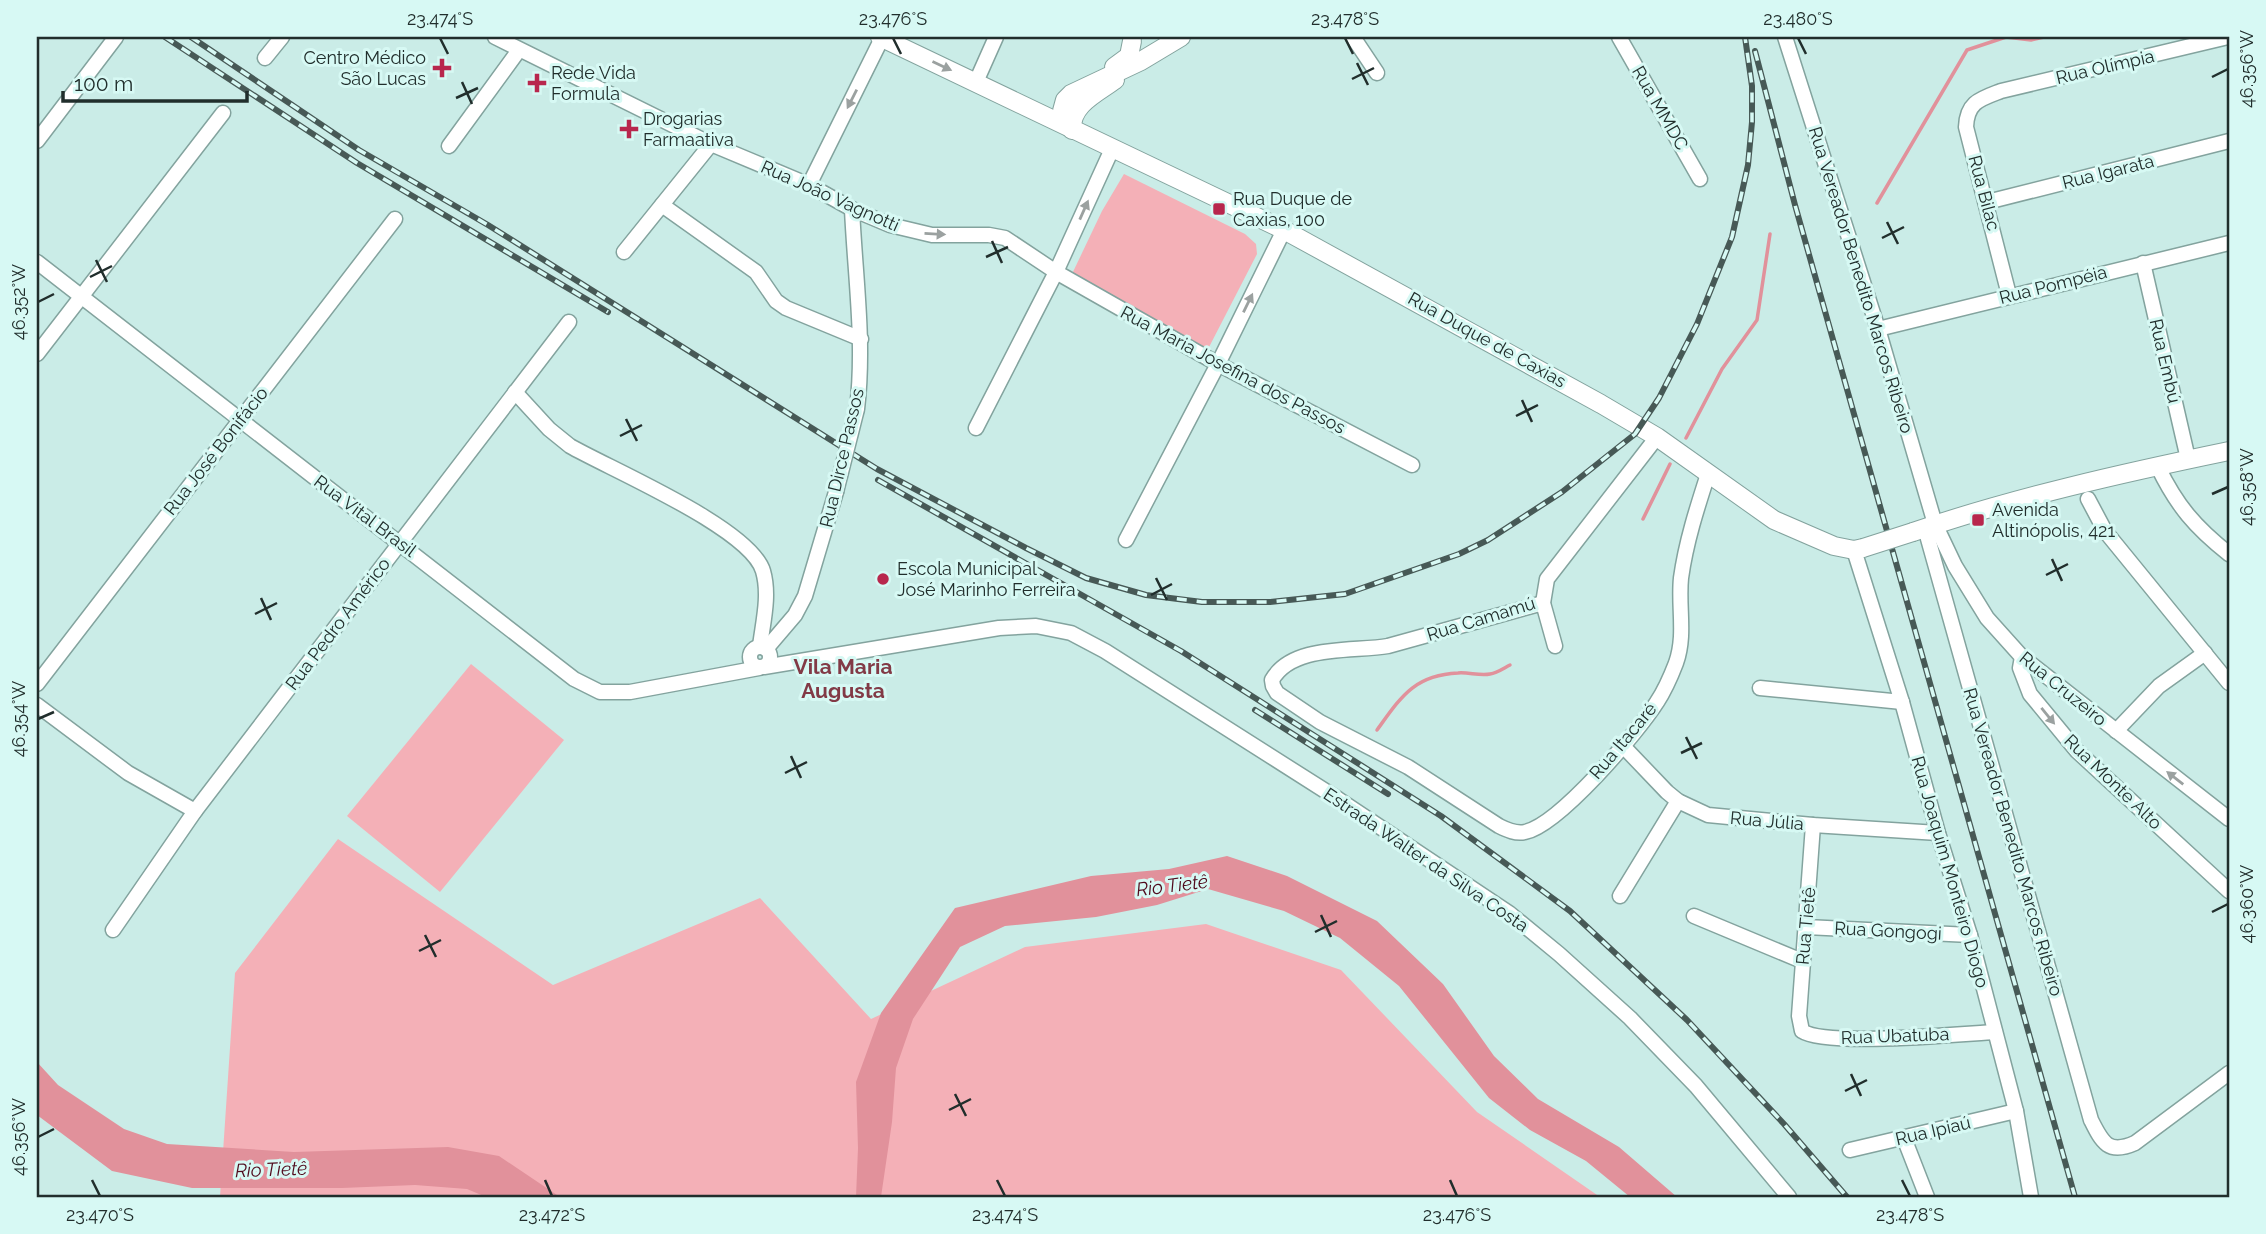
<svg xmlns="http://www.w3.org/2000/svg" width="2266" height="1234" font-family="Raleway,sans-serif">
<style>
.green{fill:#f4b0b7}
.water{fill:#e1919b}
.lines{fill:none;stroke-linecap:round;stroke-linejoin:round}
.stream{stroke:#e1919b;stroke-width:3.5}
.minor-casing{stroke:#83a39e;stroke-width:17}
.major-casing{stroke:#83a39e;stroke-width:20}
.minor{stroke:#fff;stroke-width:14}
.major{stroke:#fff;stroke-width:18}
.rail-casing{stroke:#475956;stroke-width:6}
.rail{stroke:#d7f9f4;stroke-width:3.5;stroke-dasharray:10;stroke-linecap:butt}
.minor-bridge-casing{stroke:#83a39e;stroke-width:17;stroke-linecap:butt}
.major-bridge-casing{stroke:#83a39e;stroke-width:20;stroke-linecap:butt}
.minor-bridge{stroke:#fff;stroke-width:14}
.major-bridge{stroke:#fff;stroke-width:18}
.oneway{fill:#9ba1a0}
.ticks{fill:none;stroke:#212e2c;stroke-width:2.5}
.poi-dot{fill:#b8274d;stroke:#d7f9f4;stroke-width:2.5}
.labels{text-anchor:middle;stroke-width:6;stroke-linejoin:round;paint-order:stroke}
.poi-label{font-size:18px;fill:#212e2c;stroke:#d7f9f4;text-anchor:start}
.street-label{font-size:18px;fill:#212e2c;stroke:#d7f9f4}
.water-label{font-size:19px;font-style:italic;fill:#510b1d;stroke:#d7f9f4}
.quarter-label{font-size:21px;font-weight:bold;fill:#823a46;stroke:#d7f9f4}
.neatline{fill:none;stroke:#212e2c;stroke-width:2.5}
.ticks-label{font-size:18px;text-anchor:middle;fill:#212e2c}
</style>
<rect width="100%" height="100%" fill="#caece7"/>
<g class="green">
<path d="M 1124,174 L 1245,234 L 1256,244 L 1257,254 L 1207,351 L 1072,274 L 1102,211 Z"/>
<path d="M 471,664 L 564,740 L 440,892 L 347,816 Z"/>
<path d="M 338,839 L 553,985 L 760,898 L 871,1019 L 1025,947 L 1206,924 L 1341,970 L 1477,1112 L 1600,1197 L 220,1197 L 235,973 Z"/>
</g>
<g class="water">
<path d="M 1227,856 L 1287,876 L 1377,921 L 1443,984 L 1494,1056 L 1538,1099 L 1619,1147 L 1677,1197 L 1630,1197 L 1586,1161 L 1530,1130 L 1489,1098 L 1399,986 L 1340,938 L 1284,911 L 1208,889 L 1157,905 L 1096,917 L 1005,926 L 960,947 L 913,1019 L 896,1068 L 892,1122 L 881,1197 L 856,1197 L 858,1148 L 856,1082 L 881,1013 L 955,908 L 1091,876 L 1169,869 Z"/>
<path d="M 37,1062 L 58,1085 L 124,1129 L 167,1144 L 294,1152 L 448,1147 L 499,1156 L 560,1197 L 486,1197 L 467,1189 L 415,1185 L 342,1188 L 192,1188 L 112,1171 L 37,1115 Z"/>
</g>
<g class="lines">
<g class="stream">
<path d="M 1877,203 L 1967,50 L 2006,37 L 2031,40 L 2044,37"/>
<path d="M 1686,438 L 1722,369 L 1757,320 L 1770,234"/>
<path d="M 1643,519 L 1670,464"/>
<path d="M 1377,730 C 1401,697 1414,675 1458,673 C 1468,672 1480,676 1490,674 C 1497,673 1504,668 1510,665"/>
</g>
<g class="minor-casing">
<g id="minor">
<path d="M 495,37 L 711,144 L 809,185 L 852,209 L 890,225 L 932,235 L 989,235 L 1005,238 L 1056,272 L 1218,364 L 1412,465"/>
<path d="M 1353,37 L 1377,73"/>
<path d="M 1619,37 L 1700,179"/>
<path d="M 1785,37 L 1878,329 L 1935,524 L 1955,566 L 1987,618 L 2022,657 L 2229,819"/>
<path d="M 265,58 L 282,37"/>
<path d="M 976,82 L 996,37"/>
<path d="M 37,141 L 116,37"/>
<path d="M 449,146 L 519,50"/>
<path d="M 809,185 L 882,38"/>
<path d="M 1987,202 L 2229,141"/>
<path d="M 662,205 L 756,272 L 776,301 L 786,308 L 861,339"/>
<path d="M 852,209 C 855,276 865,342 857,409"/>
<path d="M 624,252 L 711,144"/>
<path d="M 37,262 L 574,679 L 600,692 L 630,692 L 759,668"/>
<path d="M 2143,263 L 2188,459"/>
<path d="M 2009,295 L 1966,127 C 1967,102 1980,99 2001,91 L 2228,37"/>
<path d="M 1878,329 L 2229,243"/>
<path d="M 37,354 L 223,113"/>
<path d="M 515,392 L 549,429 L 570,446 C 612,470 750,528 763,571 C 770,595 763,622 760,646"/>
<path d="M 976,428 L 1056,272 L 1112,149"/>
<path d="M 2158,467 C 2177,506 2195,527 2229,554"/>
<path d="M 2088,499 L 2105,531 L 2229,683"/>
<path d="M 1925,528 L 2091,1120 C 2102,1142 2108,1155 2135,1143 L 2229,1073"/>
<path d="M 1126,540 L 1218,364 L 1284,230"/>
<path d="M 1854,550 L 1902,702 L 1938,833 L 1970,935 L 2016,1111 L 2031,1197"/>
<path d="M 1543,603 L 1388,646 C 1354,652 1292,644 1272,680 L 1273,686 L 1277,693 L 1320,722 L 1408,767 L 1499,826 C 1507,830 1516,834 1525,832 C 1559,825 1638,732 1657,702 C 1665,690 1671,676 1676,663 C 1686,635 1678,607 1681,578 C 1686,542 1697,508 1708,474"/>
<path d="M 1555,646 L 1543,603 L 1547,579 L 1657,437"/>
<circle cx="760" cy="657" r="10"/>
<path d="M 766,649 L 795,615 L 805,596 L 836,492"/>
<path d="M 2022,657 L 2020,668 L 2030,694 L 2077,751 L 2229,891"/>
<path d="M 764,667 L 999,628 L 1036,626 L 1071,633 L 1105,651 L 1338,799 L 1509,913 L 1559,954 L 1630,1018 L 1696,1086 L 1789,1197"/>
<path d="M 37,684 L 395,219"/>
<path d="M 1760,688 L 1902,702"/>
<path d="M 37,705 L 128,773 L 195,811"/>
<path d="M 2116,731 L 2159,686 L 2205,653"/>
<path d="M 1623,746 L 1667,792 L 1678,801 L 1708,815 L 1813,825 L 1938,833"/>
<path d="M 1813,825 L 1799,1016 L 1802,1031 C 1826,1047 1960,1034 1995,1032"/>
<path d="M 1620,896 L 1678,801"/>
<path d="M 1694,916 L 1802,961"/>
<path d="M 1806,927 L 1970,935"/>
<path d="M 113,930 L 195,811 L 569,322"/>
<path d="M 1904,1138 L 1927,1197"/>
<path d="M 1850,1150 L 2016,1111"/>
</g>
</g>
<g class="major-casing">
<g id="major">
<path d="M 880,37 L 1284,230 L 1601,404 L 1657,437 L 1774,520 L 1834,546 L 1854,550 L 1863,548"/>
<path d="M 1114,67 L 1129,56 L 1132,41"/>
<path d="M 1062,111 L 1065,100 L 1071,94 L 1141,61 L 1181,37"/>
<path d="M 1072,130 C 1070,105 1097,93 1115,80"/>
<path d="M 1913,532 C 2016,497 2123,473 2229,451"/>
</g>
</g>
<use href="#minor" class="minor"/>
<use href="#major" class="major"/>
<g class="rail-casing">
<g id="rail">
<path d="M 165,37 L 357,163 L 608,312"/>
<path d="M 191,37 L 359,150 L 488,225 L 877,469 L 1026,548 L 1086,578 L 1146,595 L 1202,602 L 1270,602 L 1345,594 L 1459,554 L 1488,540 L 1562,492 L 1635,434 L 1659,398 L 1697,324 L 1732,237 L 1748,165 L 1752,122 L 1752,86 L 1745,37"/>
<path d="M 1755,51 L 1795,205 L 2075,1197"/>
<path d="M 878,480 L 1181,651 L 1441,816 L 1570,911 L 1687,1020 L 1784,1124 L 1847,1197"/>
<path d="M 1255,710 L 1388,794"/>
</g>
</g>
<use href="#rail" class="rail"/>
<g class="minor-bridge-casing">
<path id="minor-bridge" d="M 836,492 L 857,409"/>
</g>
<g class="major-bridge-casing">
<path id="major-bridge" d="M 1863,548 L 1913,532"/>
</g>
<use href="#minor-bridge" class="minor-bridge"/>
<use href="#major-bridge" class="major-bridge"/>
</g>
<defs><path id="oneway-solid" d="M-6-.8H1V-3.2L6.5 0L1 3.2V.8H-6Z" transform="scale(1.75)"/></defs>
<g class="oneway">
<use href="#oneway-solid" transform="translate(942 66) rotate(25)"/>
<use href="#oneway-solid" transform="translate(852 99) rotate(117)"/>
<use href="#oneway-solid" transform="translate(1084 210) rotate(-66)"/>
<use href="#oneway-solid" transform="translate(935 234) rotate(3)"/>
<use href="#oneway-solid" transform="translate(1248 303) rotate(-64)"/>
<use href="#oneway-solid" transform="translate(2048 716) rotate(51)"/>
<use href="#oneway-solid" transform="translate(2175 778) rotate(-142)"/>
</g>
<path class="ticks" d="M 440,38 L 448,54M 893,38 L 901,54M 1345,38 L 1353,54M 1798,38 L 1806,54M 1357,63 L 1368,85M 2212,77 L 2228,69M 1352,79 L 1374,68M 462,82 L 472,104M 456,98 L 478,88M 1887,222 L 1898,244M 1882,238 L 1904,227M 992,241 L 1002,263M 986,257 L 1008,247M 96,260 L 107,282M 90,277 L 112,266M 38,302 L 54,294M 1522,400 L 1532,422M 1516,416 L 1538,405M 626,419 L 637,441M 620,436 L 642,425M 2212,494 L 2228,487M 2052,559 L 2062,581M 2046,575 L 2068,564M 1156,578 L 1167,600M 1151,595 L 1172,584M 261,598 L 271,620M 255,614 L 277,603M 38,719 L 54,712M 1686,737 L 1697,759M 1681,753 L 1702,743M 791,756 L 801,778M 785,773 L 807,762M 2212,912 L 2228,904M 1321,915 L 1331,937M 1315,932 L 1337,921M 425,935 L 436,957M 419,951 L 441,940M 1851,1074 L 1861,1096M 1845,1091 L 1867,1080M 955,1094 L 966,1116M 949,1110 L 971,1099M 38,1137 L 54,1129M 92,1180 L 100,1196M 545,1180 L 552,1196M 997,1180 L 1005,1196M 1450,1180 L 1457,1196M 1902,1180 L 1910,1196"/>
<g class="poi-dot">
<path d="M438.5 57.5h7v7h7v7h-7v7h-7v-7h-7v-7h7z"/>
<path d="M533.5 72.5h7v7h7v7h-7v7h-7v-7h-7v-7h7z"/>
<path d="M625.5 118.5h7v7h7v7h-7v7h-7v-7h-7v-7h7z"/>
<rect x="1212" y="202" width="14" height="14" rx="3.5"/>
<rect x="1971" y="513" width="14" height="14" rx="3.5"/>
<circle cx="883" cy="579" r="7"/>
</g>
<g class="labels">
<g class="poi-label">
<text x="426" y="64" text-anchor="end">Centro Médico<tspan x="426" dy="21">São Lucas</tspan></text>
<text x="551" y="79">Rede Vida<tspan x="551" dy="21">Formula</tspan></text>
<text x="643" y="125">Drogarias<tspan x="643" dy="21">Farmaativa</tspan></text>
<text x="1233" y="205">Rua Duque de<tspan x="1233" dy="21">Caxias, 100</tspan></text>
<text x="1992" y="516">Avenida<tspan x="1992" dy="21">Altinópolis, 421</tspan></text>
<text x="897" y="575">Escola Municipal<tspan x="897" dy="21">José Marinho Ferreira</tspan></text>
</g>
<g class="street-label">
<text transform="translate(2105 67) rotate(-13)" y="6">Rua Olímpia</text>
<text transform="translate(1660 108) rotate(60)" y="6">Rua MMDC</text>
<text transform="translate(2108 172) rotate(-14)" y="6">Rua Igarata</text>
<text transform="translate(1984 193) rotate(75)" y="6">Rua Bilac</text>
<text transform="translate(830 196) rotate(24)" y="6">Rua João Vagnotti</text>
<text transform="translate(1861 280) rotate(73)" y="6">Rua Vereador Benedito Marcos Ribeiro</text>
<text transform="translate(2053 285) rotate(-14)" y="6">Rua Pompéia</text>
<text transform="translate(1487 340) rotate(29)" y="6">Rua Duque de Caxias</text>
<text transform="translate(2165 361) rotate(77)" y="6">Rua Embú</text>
<text transform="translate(1233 370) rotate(28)" y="6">Rua Maria Josefina dos Passos</text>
<text transform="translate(216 451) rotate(-52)" y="6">Rua José Bonifácio</text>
<text transform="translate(842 458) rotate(-77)" y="6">Rua Dirce Passos</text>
<text transform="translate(365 516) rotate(37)" y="6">Rua Vital Brasil</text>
<text transform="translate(1481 619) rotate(-17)" y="6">Rua Camamú</text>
<text transform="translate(338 624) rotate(-53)" y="6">Rua Pedro Américo</text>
<text transform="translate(2063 689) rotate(39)" y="6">Rua Cruzeiro</text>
<text transform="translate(1623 741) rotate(-50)" y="6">Rua Itacaré</text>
<text transform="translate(2113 782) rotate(44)" y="6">Rua Monte Alto</text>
<text transform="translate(1767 821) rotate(5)" y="6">Rua Júlia</text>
<text transform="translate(2013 842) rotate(74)" y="6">Rua Vereador Benedito Marcos Ribeiro</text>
<text transform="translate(1426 860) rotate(34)" y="6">Estrada Walter da Silva Costa</text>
<text transform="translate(1950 872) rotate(74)" y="6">Rua Joaquim Monteiro Diogo</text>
<text transform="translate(1806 926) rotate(-85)" y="6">Rua Tietê</text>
<text transform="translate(1888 931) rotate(3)" y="6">Rua Gongogi</text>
<text transform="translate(1895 1036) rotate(-2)" y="6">Rua Ubatuba</text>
<text transform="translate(1933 1131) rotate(-13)" y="6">Rua Ipiaú</text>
</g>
<g class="water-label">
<text transform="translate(1172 885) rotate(-7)" y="7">Rio Tietê</text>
<text transform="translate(271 1169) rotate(-2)" y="7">Rio Tietê</text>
</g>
<g class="quarter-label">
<text x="843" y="674">Vila Maria<tspan x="843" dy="24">Augusta</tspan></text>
</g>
</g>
<rect width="2266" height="1234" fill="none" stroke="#d7f9f4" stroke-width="77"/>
<path d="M63 91v10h184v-10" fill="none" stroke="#212e2c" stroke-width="3.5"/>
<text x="74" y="91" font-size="21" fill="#212e2c" stroke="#d7f9f4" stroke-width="5" paint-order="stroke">100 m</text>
<rect x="38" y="38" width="2190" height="1158" class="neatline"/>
<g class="ticks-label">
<text x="440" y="25">23.474°S</text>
<text x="893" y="25">23.476°S</text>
<text x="1345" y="25">23.478°S</text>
<text x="1798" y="25">23.480°S</text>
<text transform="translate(2247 69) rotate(-90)" y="6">46.356°W</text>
<text transform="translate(19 302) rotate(-90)" y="6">46.352°W</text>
<text transform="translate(2247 487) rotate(-90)" y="6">46.358°W</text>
<text transform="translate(19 719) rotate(-90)" y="6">46.354°W</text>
<text transform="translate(2247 904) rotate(-90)" y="6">46.360°W</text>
<text transform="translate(19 1137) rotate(-90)" y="6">46.356°W</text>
<text x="100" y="1221">23.470°S</text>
<text x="552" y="1221">23.472°S</text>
<text x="1005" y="1221">23.474°S</text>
<text x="1457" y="1221">23.476°S</text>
<text x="1910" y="1221">23.478°S</text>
</g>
</svg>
